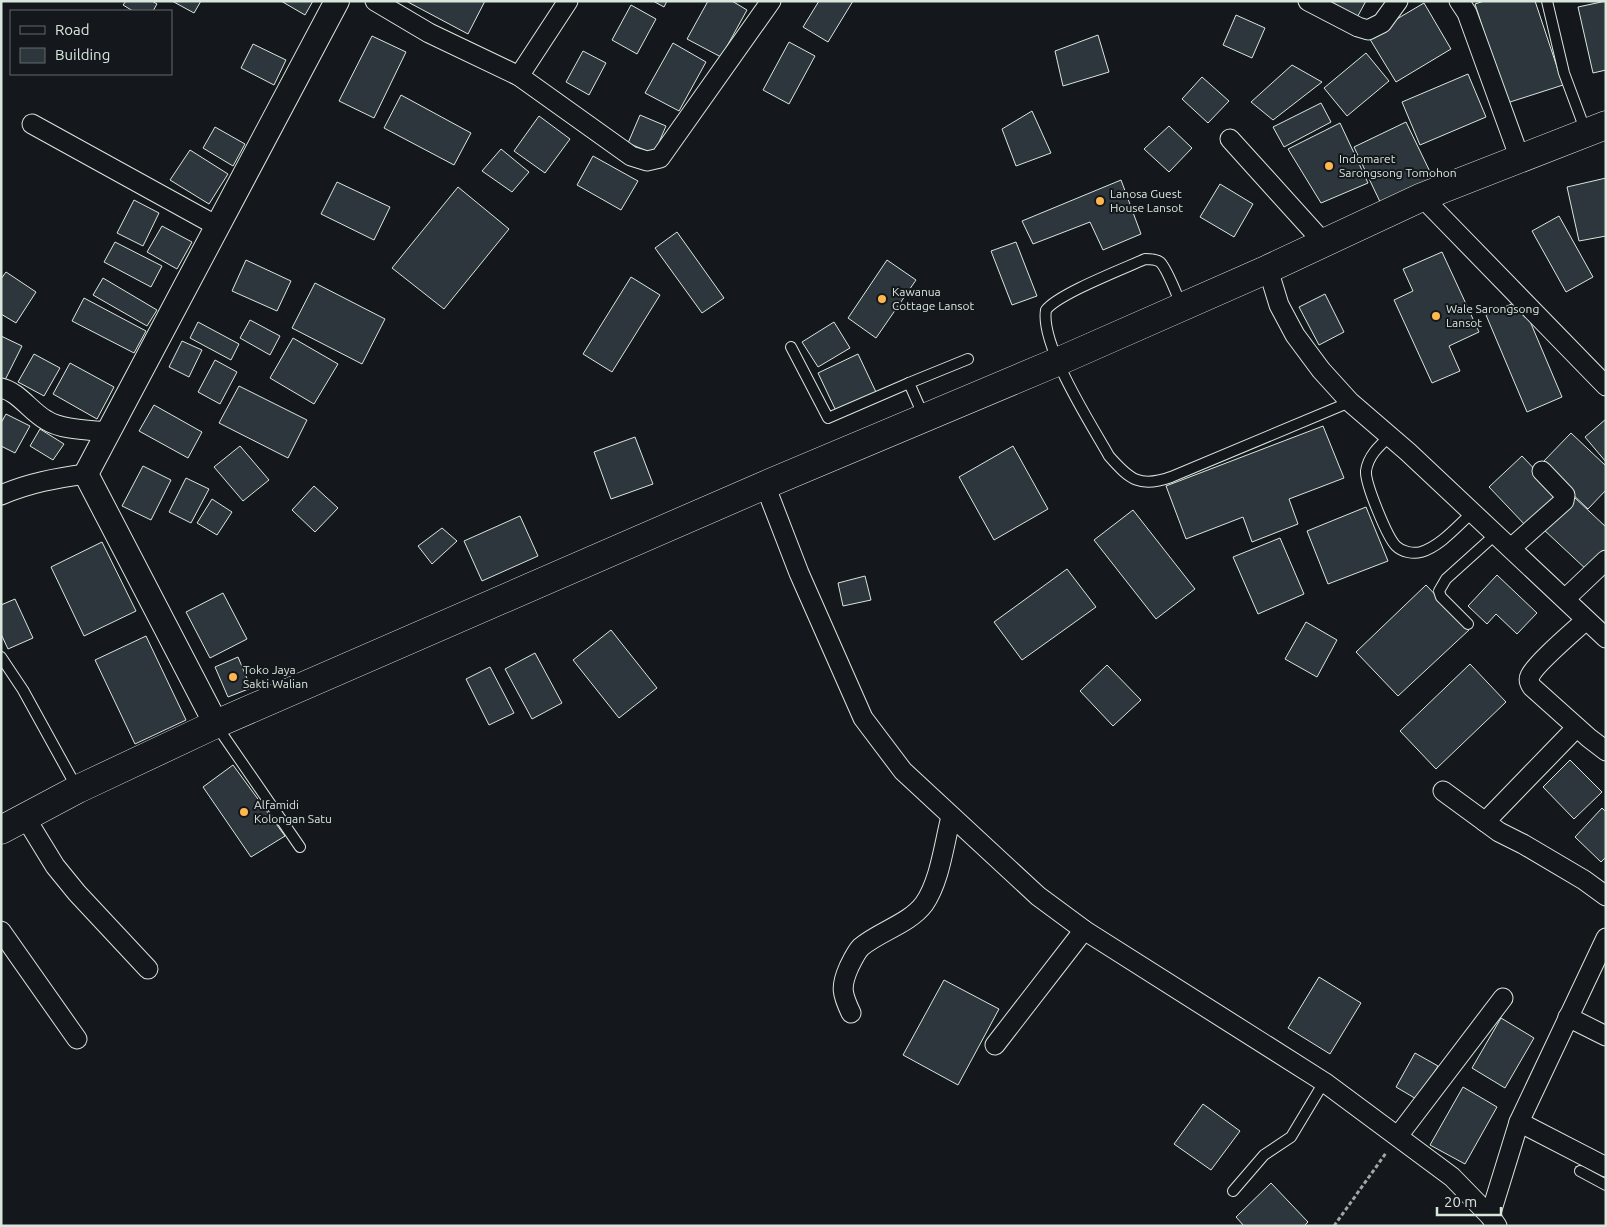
<svg xmlns="http://www.w3.org/2000/svg" width="1607" height="1227" font-family="Ubuntu,sans-serif">
<style>
.building{fill:#2c363c;stroke:#d8e6dc}
.lines{fill:none;stroke-linecap:round;stroke-linejoin:round}
.service-casing{stroke:#d8e6dc;stroke-width:12}
.minor-casing{stroke:#d8e6dc;stroke-width:21}
.tertiary-casing{stroke:#d8e6dc;stroke-width:26}
.trunk-casing{stroke:#d8e6dc;stroke-width:29}
.path{stroke:#9da8a2;stroke-width:3;stroke-dasharray:4 2.5;stroke-linecap:butt}
.service{stroke:#14181c;stroke-width:10}
.minor{stroke:#14181c;stroke-width:19}
.tertiary{stroke:#14181c;stroke-width:24}
.trunk{stroke:#14181c;stroke-width:28}
.poi-dot{fill:#ffb74d;stroke:#14181c;stroke-width:2}
.labels{text-anchor:middle;stroke-width:4;stroke-linejoin:round;paint-order:stroke}
.poi-label{font-size:12px;fill:#d8e6dc;stroke:#14181c;text-anchor:start}
</style>
<rect width="100%" height="100%" fill="#14181c"/>
<g class="building">
<path d="M 126,1 L 152,1 L 157,4 L 153,11 L 133,11 L 123,5 Z"/>
<path d="M 172,1 L 201,1 L 194,13 Z"/>
<path d="M 281,1 L 313,1 L 305,15 Z"/>
<path d="M 406,1 L 485,1 L 468,34 Z"/>
<path d="M 653,1 L 667,1 L 664,7 Z"/>
<path d="M 708,1 L 732,1 L 747,10 L 721,57 L 687,39 Z"/>
<path d="M 819,1 L 853,1 L 828,42 L 803,27 Z"/>
<path d="M 1314,1 L 1366,1 L 1354,23 Z"/>
<path d="M 1484,1 L 1535,1 L 1563,85 L 1507,103 L 1475,4 Z"/>
<path d="M 1606,1 L 1606,70 L 1593,73 L 1578,7 Z"/>
<path d="M 1424,3 L 1451,49 L 1396,82 L 1368,36 Z"/>
<path d="M 631,5 L 656,19 L 637,54 L 612,40 Z"/>
<path d="M 1236,15 L 1265,28 L 1252,58 L 1223,45 Z"/>
<path d="M 1098,35 L 1109,72 L 1063,86 L 1055,51 Z"/>
<path d="M 372,36 L 406,52 L 374,118 L 339,101 Z"/>
<path d="M 789,42 L 815,56 L 789,104 L 763,90 Z"/>
<path d="M 673,43 L 706,62 L 679,111 L 645,93 Z"/>
<path d="M 253,44 L 286,60 L 274,85 L 241,68 Z"/>
<path d="M 583,51 L 606,63 L 589,95 L 566,82 Z"/>
<path d="M 1366,53 L 1389,81 L 1347,116 L 1324,88 Z"/>
<path d="M 1292,65 L 1322,82 L 1273,120 L 1251,102 Z"/>
<path d="M 1468,74 L 1486,117 L 1420,145 L 1402,102 Z"/>
<path d="M 1202,77 L 1229,101 L 1208,123 L 1182,99 Z"/>
<path d="M 401,95 L 471,133 L 454,165 L 384,128 Z"/>
<path d="M 1321,103 L 1331,122 L 1284,147 L 1273,127 Z"/>
<path d="M 1032,111 L 1051,153 L 1016,166 L 1002,129 Z"/>
<path d="M 640,115 L 666,126 L 654,154 L 628,143 Z"/>
<path d="M 539,116 L 570,139 L 545,173 L 514,151 Z"/>
<path d="M 1406,122 L 1434,180 L 1382,206 L 1354,147 Z"/>
<path d="M 1340,123 L 1368,183 L 1321,203 L 1288,149 Z"/>
<path d="M 1169,126 L 1192,148 L 1169,172 L 1144,149 Z"/>
<path d="M 215,127 L 245,144 L 233,166 L 203,148 Z"/>
<path d="M 501,149 L 529,172 L 512,192 L 482,171 Z"/>
<path d="M 190,150 L 228,174 L 209,204 L 170,180 Z"/>
<path d="M 593,156 L 638,181 L 621,210 L 577,185 Z"/>
<path d="M 1606,178 L 1606,236 L 1579,241 L 1567,187 Z"/>
<path d="M 1121,180 L 1141,234 L 1103,250 L 1090,222 L 1033,244 L 1022,221 Z"/>
<path d="M 337,182 L 390,207 L 374,240 L 321,214 Z"/>
<path d="M 1220,184 L 1253,204 L 1234,237 L 1200,217 Z"/>
<path d="M 458,187 L 509,229 L 444,309 L 392,268 Z"/>
<path d="M 134,200 L 159,213 L 143,246 L 117,233 Z"/>
<path d="M 1559,216 L 1593,277 L 1566,292 L 1532,231 Z"/>
<path d="M 162,226 L 192,242 L 177,269 L 147,252 Z"/>
<path d="M 677,232 L 724,298 L 702,313 L 655,248 Z"/>
<path d="M 115,242 L 162,266 L 151,287 L 104,262 Z"/>
<path d="M 1016,242 L 1037,296 L 1012,305 L 991,251 Z"/>
<path d="M 1442,252 L 1479,332 L 1449,346 L 1460,371 L 1432,383 L 1394,300 L 1413,291 L 1403,269 Z"/>
<path d="M 246,260 L 291,281 L 277,311 L 232,291 Z"/>
<path d="M 887,260 L 916,280 L 876,338 L 848,318 Z"/>
<path d="M 6,272 L 36,292 L 16,323 L 1,314 L 1,279 Z"/>
<path d="M 631,277 L 660,295 L 612,372 L 583,354 Z"/>
<path d="M 103,278 L 157,310 L 147,326 L 93,295 Z"/>
<path d="M 315,283 L 385,319 L 362,364 L 292,328 Z"/>
<path d="M 1325,294 L 1344,332 L 1319,345 L 1299,307 Z"/>
<path d="M 84,298 L 146,331 L 134,353 L 72,321 Z"/>
<path d="M 1521,300 L 1562,397 L 1527,412 L 1486,315 Z"/>
<path d="M 250,320 L 280,336 L 270,355 L 240,338 Z"/>
<path d="M 198,322 L 239,344 L 231,360 L 190,338 Z"/>
<path d="M 834,322 L 850,348 L 818,367 L 802,342 Z"/>
<path d="M 1,336 L 22,346 L 3,384 L 1,383 Z"/>
<path d="M 293,338 L 338,364 L 314,404 L 270,378 Z"/>
<path d="M 182,341 L 202,350 L 189,377 L 169,367 Z"/>
<path d="M 34,354 L 60,368 L 44,396 L 18,382 Z"/>
<path d="M 858,354 L 876,392 L 836,411 L 818,373 Z"/>
<path d="M 215,360 L 237,372 L 220,404 L 198,392 Z"/>
<path d="M 70,363 L 114,387 L 97,419 L 53,394 Z"/>
<path d="M 239,386 L 307,420 L 288,458 L 219,423 Z"/>
<path d="M 154,405 L 202,432 L 188,458 L 139,431 Z"/>
<path d="M 6,414 L 30,426 L 15,453 L 1,446 L 1,423 Z"/>
<path d="M 1606,419 L 1606,462 L 1585,437 Z"/>
<path d="M 1323,426 L 1344,478 L 1289,499 L 1298,524 L 1252,542 L 1243,517 L 1186,539 L 1166,486 Z"/>
<path d="M 40,429 L 64,444 L 53,460 L 30,446 Z"/>
<path d="M 1571,433 L 1606,466 L 1606,490 L 1588,509 L 1541,464 Z"/>
<path d="M 635,437 L 653,484 L 611,499 L 594,452 Z"/>
<path d="M 240,446 L 269,480 L 243,501 L 214,467 Z"/>
<path d="M 1013,446 L 1048,509 L 994,540 L 959,477 Z"/>
<path d="M 1522,456 L 1560,496 L 1527,527 L 1489,487 Z"/>
<path d="M 143,466 L 171,480 L 151,520 L 122,506 Z"/>
<path d="M 186,478 L 209,489 L 191,523 L 169,512 Z"/>
<path d="M 314,486 L 338,508 L 315,532 L 292,510 Z"/>
<path d="M 1574,497 L 1606,527 L 1606,553 L 1588,571 L 1543,529 Z"/>
<path d="M 212,499 L 232,512 L 217,535 L 197,523 Z"/>
<path d="M 1366,507 L 1388,561 L 1328,584 L 1307,531 Z"/>
<path d="M 1133,510 L 1195,589 L 1156,619 L 1094,540 Z"/>
<path d="M 520,516 L 538,556 L 482,581 L 464,541 Z"/>
<path d="M 442,528 L 457,541 L 432,564 L 418,546 Z"/>
<path d="M 1280,538 L 1304,594 L 1258,614 L 1233,557 Z"/>
<path d="M 102,542 L 136,611 L 84,636 L 51,567 Z"/>
<path d="M 1067,569 L 1096,607 L 1022,660 L 994,622 Z"/>
<path d="M 1497,575 L 1537,613 L 1517,634 L 1496,614 L 1487,624 L 1468,606 Z"/>
<path d="M 865,576 L 871,600 L 843,606 L 838,583 Z"/>
<path d="M 1426,585 L 1469,630 L 1398,696 L 1356,652 Z"/>
<path d="M 223,593 L 247,639 L 210,658 L 186,612 Z"/>
<path d="M 15,599 L 33,638 L 8,649 L 1,634 L 1,605 Z"/>
<path d="M 1306,622 L 1337,640 L 1317,677 L 1285,659 Z"/>
<path d="M 611,630 L 657,688 L 619,718 L 573,660 Z"/>
<path d="M 146,636 L 186,720 L 135,744 L 95,660 Z"/>
<path d="M 535,653 L 562,703 L 532,719 L 505,669 Z"/>
<path d="M 238,657 L 251,688 L 228,697 L 215,667 Z"/>
<path d="M 1470,664 L 1506,702 L 1436,769 L 1400,731 Z"/>
<path d="M 1107,665 L 1141,700 L 1113,726 L 1080,691 Z"/>
<path d="M 490,667 L 514,713 L 489,725 L 466,679 Z"/>
<path d="M 1570,760 L 1602,792 L 1574,819 L 1543,787 Z"/>
<path d="M 233,765 L 285,836 L 251,857 L 203,787 Z"/>
<path d="M 1602,808 L 1606,812 L 1606,857 L 1601,862 L 1575,837 Z"/>
<path d="M 1319,977 L 1361,1003 L 1330,1054 L 1288,1028 Z"/>
<path d="M 944,980 L 999,1009 L 958,1085 L 903,1055 Z"/>
<path d="M 1501,1018 L 1534,1038 L 1505,1088 L 1472,1068 Z"/>
<path d="M 1415,1053 L 1438,1066 L 1418,1100 L 1396,1087 Z"/>
<path d="M 1463,1087 L 1497,1107 L 1465,1164 L 1430,1145 Z"/>
<path d="M 1203,1104 L 1240,1131 L 1211,1170 L 1174,1144 Z"/>
<path d="M 1271,1183 L 1308,1222 L 1304,1226 L 1244,1226 L 1236,1217 Z"/>
</g>
<g class="lines">
<g class="service-casing">
<g id="service">
<path d="M 1547,1 L 1564,73 L 1586,132"/>
<path d="M 1182,307 C 1178,298 1167,268 1160,262 C 1156,259 1150,259 1145,259 C 1123,269 1058,294 1046,310 C 1040,345 1091,424 1109,456 C 1130,480 1140,488 1171,477 L 1350,402"/>
<path d="M 791,347 L 828,418 L 909,383"/>
<path d="M 924,417 L 909,383 L 968,359"/>
<path d="M 1390,436 C 1379,446 1368,456 1366,471 C 1365,483 1387,537 1396,546 C 1402,552 1413,554 1421,552 C 1441,546 1458,525 1473,512"/>
<path d="M 1468,624 L 1441,597 L 1439,591 L 1446,579 L 1496,534"/>
<path d="M 1,657 L 23,690 L 77,788"/>
<path d="M 216,725 L 300,847"/>
<path d="M 1580,1171 L 1606,1185"/>
<path d="M 1233,1191 L 1264,1155 L 1291,1137 L 1324,1082"/>
</g>
</g>
<g class="minor-casing">
<g id="minor">
<path d="M 375,1 L 429,33 L 519,76 L 631,156 L 647,161 L 660,158 L 771,1"/>
<path d="M 1308,1 L 1358,27 L 1368,30 L 1382,23 L 1398,1"/>
<path d="M 1459,1 L 1467,13 L 1520,159"/>
<path d="M 519,76 L 568,1"/>
<path d="M 32,124 L 217,226"/>
<path d="M 1230,139 L 1324,243"/>
<path d="M 1422,197 L 1606,386"/>
<path d="M 1268,269 L 1279,305 L 1295,335 L 1321,370 L 1350,402 L 1408,452 L 1606,638"/>
<path d="M 1,388 C 19,392 30,411 46,420 C 61,430 90,430 108,432"/>
<path d="M 765,485 L 799,573 L 863,718 L 903,771 L 1038,896 L 1084,930 L 1324,1082 L 1452,1177 L 1490,1216 L 1497,1226"/>
<path d="M 1,495 C 29,483 56,478 86,474"/>
<path d="M 1511,548 L 1564,501 L 1565,495 L 1542,471"/>
<path d="M 1565,599 L 1606,560"/>
<path d="M 1586,620 C 1574,631 1535,664 1530,676 C 1528,680 1530,684 1532,687 L 1589,738 L 1606,751"/>
<path d="M 1443,791 L 1499,832 L 1523,844 L 1584,880 L 1606,896"/>
<path d="M 25,817 L 55,866 L 77,893 L 148,969"/>
<path d="M 1485,822 L 1576,728"/>
<path d="M 1,931 L 77,1039"/>
<path d="M 851,1013 C 842,994 840,987 849,967 C 852,961 856,952 861,947 C 880,931 909,924 924,904 C 940,881 944,844 951,817"/>
<path d="M 1568,1017 L 1606,1036"/>
<path d="M 995,1045 L 1084,930"/>
<path d="M 1519,1122 L 1606,1167"/>
<path d="M 1398,1136 L 1503,998"/>
<path d="M 1490,1216 L 1519,1122 L 1606,938"/>
</g>
</g>
<g class="tertiary-casing">
<path id="tertiary" d="M 216,724 L 86,474 L 337,1"/>
</g>
<g class="trunk-casing">
<path id="trunk" d="M 1,830 L 78,789 L 216,724 L 765,485 L 1057,362 L 1268,269 L 1422,197 L 1606,125"/>
</g>
<path class="path" d="M 1334,1226 L 1386,1153"/>
<use href="#service" class="service"/>
<use href="#minor" class="minor"/>
<use href="#tertiary" class="tertiary"/>
<use href="#trunk" class="trunk"/>
</g>
<g class="poi-dot">
<circle cx="1329" cy="166" r="5"/>
<circle cx="1100" cy="201" r="5"/>
<circle cx="882" cy="299" r="5"/>
<circle cx="1436" cy="316" r="5"/>
<circle cx="233" cy="677" r="5"/>
<circle cx="244" cy="812" r="5"/>
</g>
<g class="labels">
<g class="poi-label">
<text x="1339" y="163">Indomaret<tspan x="1339" dy="14">Sarongsong Tomohon</tspan></text>
<text x="1110" y="198">Lanosa Guest<tspan x="1110" dy="14">House Lansot</tspan></text>
<text x="892" y="296">Kawanua<tspan x="892" dy="14">Cottage Lansot</tspan></text>
<text x="1446" y="313">Wale Sarongsong<tspan x="1446" dy="14">Lansot</tspan></text>
<text x="243" y="674">Toko Jaya<tspan x="243" dy="14">Sakti Walian</tspan></text>
<text x="254" y="809">Alfamidi<tspan x="254" dy="14">Kolongan Satu</tspan></text>
</g>
</g>
<rect width="1607" height="1227" fill="none" stroke="#d8e6dc" stroke-width="5"/>
<rect x="10" y="10" width="162" height="65" fill="#14181c" stroke="#626a69"/>
<rect x="20" y="26" width="25" height="8" fill="#14181c" stroke="#626a69"/>
<text x="55" y="35" font-size="15" fill="#d8e6dc">Road</text>
<rect x="20" y="48" width="25" height="15" fill="#2c363c" stroke="#626a69"/>
<text x="55" y="60" font-size="15" fill="#d8e6dc">Building</text>
<path d="M1437 1207v8h64v-8" fill="none" stroke="#d8e6dc" stroke-width="2.5"/>
<text x="1444" y="1207" font-size="15" fill="#d8e6dc" stroke="#14181c" stroke-width="4" paint-order="stroke">20 m</text>
</svg>
